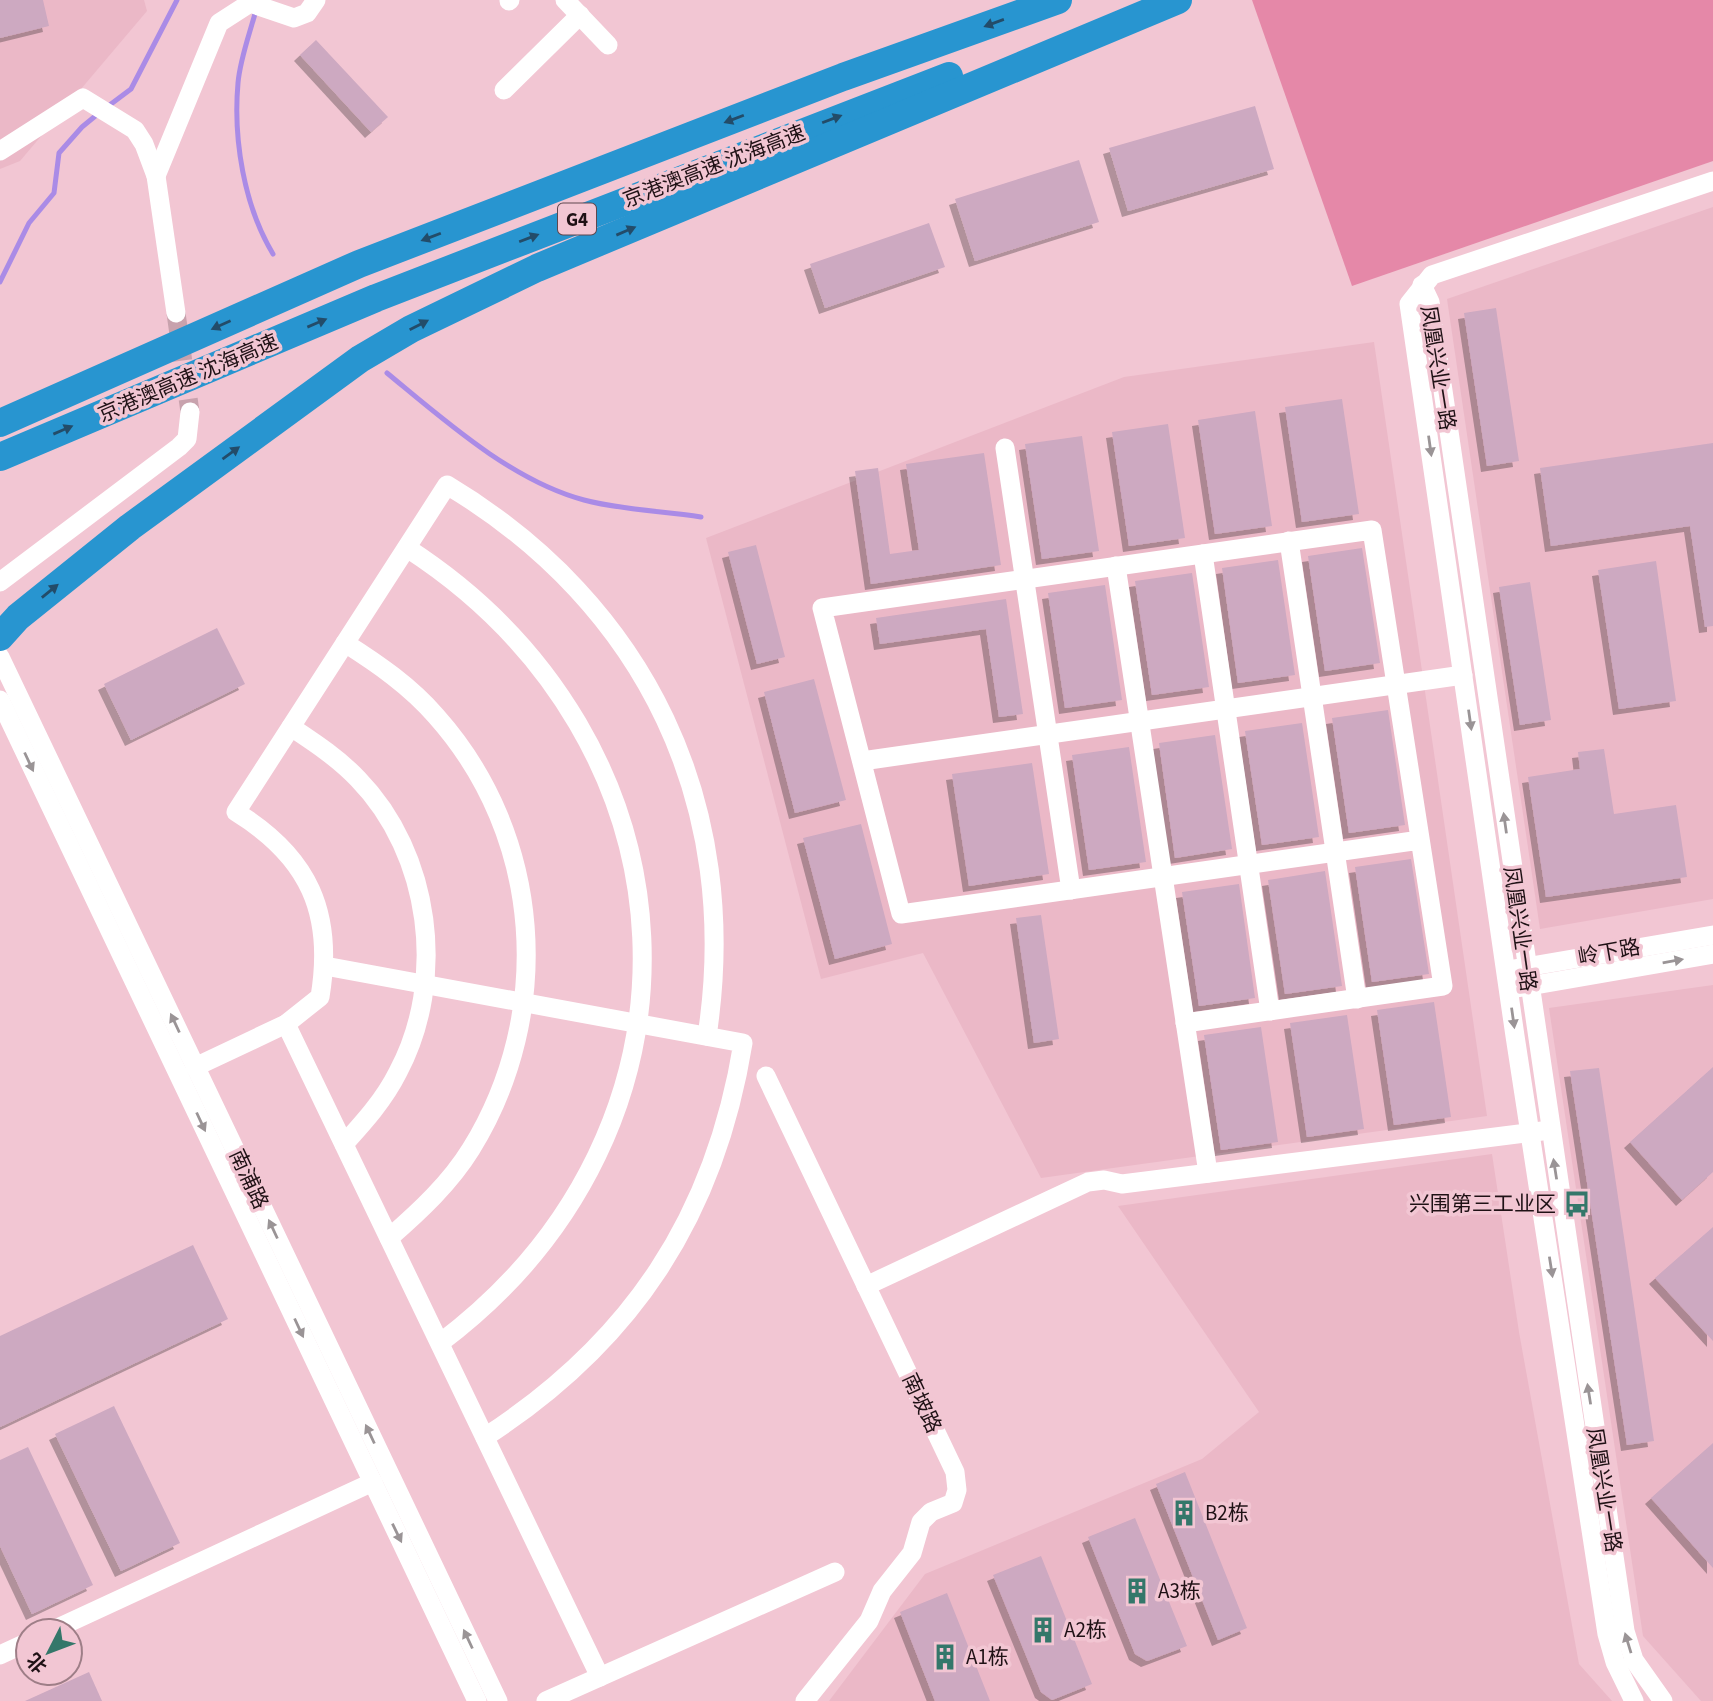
<svg xmlns="http://www.w3.org/2000/svg" width="1713" height="1701" font-family="'Source Sans 3','Noto Sans SC',sans-serif">
<style>
.built{fill:#ebb8c7}
.green{fill:#e588a8}
.lines{fill:none;stroke-linecap:round;stroke-linejoin:round}
.stream{stroke:#aa8be6;stroke-width:5}
.building{fill:#cda9c1;filter:url(#shadow)}
.minor-tunnel{stroke:#c8a2ad;stroke-width:19;stroke-dasharray:19 10;stroke-linecap:butt}
.minor{stroke:#fff;stroke-width:19}
.highway{stroke:#2895d0;stroke-width:28}
.oneway{fill:#234c69}
.oneway2{fill:#9a9496}
.labels{text-anchor:middle;stroke-width:7;stroke-linejoin:round;paint-order:stroke}
.shield{fill:#f2c6d3;stroke:#5e474e;stroke-width:2}
.shield-label{font-size:19px;font-weight:bold;fill:#1f1115}
.street-label{font-size:21px;fill:#1f1115;stroke:#f2c6d3}
.poi-label{font-size:21px;fill:#1f1115;stroke:#f2c6d3;text-anchor:start}
</style>
<defs>
<filter id="shadow"><feDropShadow dx="-6" dy="6" stdDeviation="0" flood-color="#0004"/></filter>
</defs>
<rect width="100%" height="100%" fill="#f2c6d3"/>
<g class="built">
<path d="M 0,0 L 144,0 L 147,11 L 20,161 L 0,169 Z"/>
<path d="M 1713,207 L 1713,899 L 1540,929 L 1447,299 Z"/>
<path d="M 1374,342 L 1487,1116 L 1041,1178 L 923,953 L 821,979 L 706,538 L 1124,377 Z"/>
<path d="M 1713,985 L 1713,1701 L 1701,1701 L 1643,1636 L 1549,1008 Z"/>
<path d="M 1492,1154 L 1519,1332 L 1579,1664 L 1612,1701 L 829,1701 L 925,1574 L 1202,1459 L 1259,1412 L 1118,1206 Z"/>
</g>
<path class="green" d="M 1252,0 L 1713,0 L 1713,161 L 1352,286 Z"/>
<g class="lines">
<g class="stream">
<path d="M 256,10 C 250,33 240,59 238,83 C 233,139 244,206 273,254"/>
<path d="M 107,107 L 131,89 L 177,0"/>
<path d="M 0,282 L 29,223 L 54,193 L 59,153 L 82,127 L 99,113"/>
<path d="M 387,373 C 444,420 512,481 584,500 C 621,510 663,511 701,517"/>
</g>
</g>
<g class="building">
<path d="M 0,0 L 43,0 L 49,26 L 0,38 Z"/>
<path d="M 316,40 L 388,117 L 371,132 L 300,55 Z"/>
<path d="M 1255,106 L 1274,169 L 1128,211 L 1109,148 Z"/>
<path d="M 1079,160 L 1099,222 L 975,261 L 955,199 Z"/>
<path d="M 929,223 L 945,267 L 825,308 L 810,264 Z"/>
<path d="M 1496,308 L 1519,461 L 1487,466 L 1464,313 Z"/>
<path d="M 1342,399 L 1359,514 L 1302,522 L 1285,407 Z"/>
<path d="M 1255,411 L 1272,526 L 1215,534 L 1198,420 Z"/>
<path d="M 1168,424 L 1185,538 L 1129,546 L 1112,432 Z"/>
<path d="M 1082,436 L 1099,551 L 1042,559 L 1025,444 Z"/>
<path d="M 1713,443 L 1713,626 L 1705,627 L 1690,526 L 1551,546 L 1540,468 Z"/>
<path d="M 984,453 L 1001,565 L 871,584 L 855,471 L 878,468 L 890,554 L 919,550 L 906,464 Z"/>
<path d="M 756,545 L 785,657 L 757,664 L 728,552 Z"/>
<path d="M 1362,548 L 1380,663 L 1325,671 L 1308,556 Z"/>
<path d="M 1278,560 L 1295,675 L 1238,683 L 1222,568 Z"/>
<path d="M 1656,561 L 1676,701 L 1619,709 L 1598,570 Z"/>
<path d="M 1192,573 L 1209,687 L 1152,695 L 1135,581 Z"/>
<path d="M 1530,582 L 1551,720 L 1520,725 L 1499,587 Z"/>
<path d="M 1105,585 L 1122,700 L 1065,708 L 1048,593 Z"/>
<path d="M 1006,599 L 1023,714 L 999,717 L 986,629 L 880,644 L 876,618 Z"/>
<path d="M 217,628 L 245,684 L 131,740 L 104,684 Z"/>
<path d="M 814,679 L 846,800 L 795,813 L 764,692 Z"/>
<path d="M 1388,710 L 1405,825 L 1349,833 L 1332,718 Z"/>
<path d="M 1302,723 L 1319,837 L 1262,845 L 1245,731 Z"/>
<path d="M 1215,735 L 1232,849 L 1175,858 L 1159,743 Z"/>
<path d="M 1129,747 L 1146,862 L 1089,870 L 1072,755 Z"/>
<path d="M 1604,749 L 1614,814 L 1676,805 L 1687,877 L 1546,897 L 1528,777 L 1580,769 L 1578,752 Z"/>
<path d="M 1032,763 L 1049,874 L 969,886 L 952,774 Z"/>
<path d="M 861,824 L 892,944 L 835,959 L 803,838 Z"/>
<path d="M 1411,859 L 1429,974 L 1372,982 L 1355,867 Z"/>
<path d="M 1325,871 L 1342,986 L 1285,994 L 1268,880 Z"/>
<path d="M 1239,884 L 1255,998 L 1199,1006 L 1182,892 Z"/>
<path d="M 1041,915 L 1059,1039 L 1034,1043 L 1016,918 Z"/>
<path d="M 1434,1002 L 1451,1117 L 1394,1125 L 1377,1010 Z"/>
<path d="M 1347,1015 L 1364,1129 L 1307,1137 L 1290,1023 Z"/>
<path d="M 1261,1027 L 1278,1142 L 1221,1150 L 1204,1035 Z"/>
<path d="M 1713,1067 L 1713,1172 L 1682,1200 L 1630,1142 Z"/>
<path d="M 1599,1068 L 1654,1441 L 1627,1445 L 1570,1071 Z"/>
<path d="M 1713,1227 L 1713,1341 L 1655,1278 Z"/>
<path d="M 193,1245 L 228,1319 L 0,1427 L 0,1336 Z"/>
<path d="M 114,1406 L 180,1543 L 121,1571 L 55,1434 Z"/>
<path d="M 1713,1443 L 1713,1568 L 1651,1498 Z"/>
<path d="M 28,1447 L 93,1585 L 32,1614 L 0,1546 L 0,1460 Z"/>
<path d="M 1185,1472 L 1247,1628 L 1218,1640 L 1156,1484 Z"/>
<path d="M 1135,1518 L 1187,1646 L 1147,1661 L 1135,1654 L 1088,1537 Z"/>
<path d="M 1041,1556 L 1092,1684 L 1052,1700 L 1041,1692 L 993,1575 Z"/>
<path d="M 947,1593 L 990,1701 L 935,1701 L 900,1612 Z"/>
<path d="M 89,1672 L 102,1701 L 25,1701 Z"/>
</g>
<g class="lines">
<path class="minor-tunnel" d="M 176,313 L 190,412"/>
<g class="minor">
<path d="M 565,0 L 608,45"/>
<path d="M 509,1 L 510,0"/>
<path d="M 504,90 L 580,15"/>
<path d="M 0,151 L 83,98 L 135,130 L 144,144 L 156,176 L 176,313"/>
<path d="M 156,176 L 219,23 L 250,3 L 294,18 L 307,13 L 316,0"/>
<path d="M 1422,285 L 1430,302 L 1625,1631 L 1634,1660 L 1663,1701"/>
<path d="M 1005,448 L 1071,890"/>
<path d="M 1289,541 L 1357,999"/>
<path d="M 407,548 C 704,740 725,1129 440,1343"/>
<path d="M 1203,554 L 1270,1011"/>
<path d="M 1116,566 L 1208,1173"/>
<path d="M 0,582 L 179,447 L 187,439 L 190,412"/>
<path d="M 345,643 C 378,664 410,686 436,716 C 543,836 555,1013 471,1149 C 450,1183 420,1211 389,1238"/>
<path d="M 0,657 L 498,1701"/>
<path d="M 0,700 L 477,1701"/>
<path d="M 291,727 C 315,743 338,758 358,779 C 431,854 447,980 398,1072 C 384,1100 364,1122 344,1144"/>
<path d="M 862,761 L 1463,675"/>
<path d="M 325,966 L 743,1043 C 715,1216 632,1342 485,1437"/>
<path d="M 1514,969 L 1713,935"/>
<path d="M 1517,988 L 1713,954"/>
<path d="M 1185,1023 L 1443,986 L 1372,530 L 822,608 L 901,914 L 1420,840"/>
<path d="M 286,1024 L 600,1677"/>
<path d="M 195,1067 L 286,1024 L 320,997 C 334,913 309,857 236,812 L 447,485 C 647,605 742,806 707,1036"/>
<path d="M 766,1076 L 955,1472 L 957,1490 L 953,1503 L 931,1512 L 921,1522 L 912,1553 L 882,1591 L 869,1621 L 805,1701"/>
<path d="M 866,1286 L 1088,1182 L 1104,1180 L 1122,1184 L 1542,1131"/>
<path d="M 51,1631 L 373,1482"/>
<path d="M 0,1655 L 28,1642"/>
<path d="M 546,1701 L 835,1572"/>
<path d="M 1634,1701 L 1615,1662 L 1607,1634 L 1515,1036 L 1409,304 L 1432,275 L 1713,181"/>
</g>
<g class="highway">
<path d="M 0,423 L 359,264 L 843,77 L 1058,0"/>
<path d="M 0,457 L 376,298 L 949,76"/>
<path d="M 0,637 L 18,617 L 130,527 L 360,359 L 411,329 L 537,268 L 1178,0"/>
</g>
</g>
<defs><path id="oneway-solid" d="M-6-.8H1V-3.2L6.5 0L1 3.2V.8H-6Z" transform="scale(1.75)"/></defs>
<g class="oneway">
<use href="#oneway-solid" transform="translate(994 23) rotate(160)"/>
<use href="#oneway-solid" transform="translate(734 119) rotate(159)"/>
<use href="#oneway-solid" transform="translate(832 119) rotate(-21)"/>
<use href="#oneway-solid" transform="translate(626 231) rotate(-23)"/>
<use href="#oneway-solid" transform="translate(431 237) rotate(159)"/>
<use href="#oneway-solid" transform="translate(529 238) rotate(-21)"/>
<use href="#oneway-solid" transform="translate(317 323) rotate(-23)"/>
<use href="#oneway-solid" transform="translate(221 325) rotate(156)"/>
<use href="#oneway-solid" transform="translate(419 325) rotate(-27)"/>
<use href="#oneway-solid" transform="translate(63 430) rotate(-23)"/>
<use href="#oneway-solid" transform="translate(231 453) rotate(-36)"/>
<use href="#oneway-solid" transform="translate(50 591) rotate(-39)"/>
</g>
<g class="oneway2">
<use href="#oneway-solid" transform="translate(1430 446) rotate(82)"/>
<use href="#oneway-solid" transform="translate(1470 720) rotate(82)"/>
<use href="#oneway-solid" transform="translate(29 762) rotate(65)"/>
<use href="#oneway-solid" transform="translate(1505 823) rotate(-98)"/>
<use href="#oneway-solid" transform="translate(1673 961) rotate(-10)"/>
<use href="#oneway-solid" transform="translate(1513 1018) rotate(82)"/>
<use href="#oneway-solid" transform="translate(175 1023) rotate(-115)"/>
<use href="#oneway-solid" transform="translate(201 1122) rotate(65)"/>
<use href="#oneway-solid" transform="translate(1555 1169) rotate(-99)"/>
<use href="#oneway-solid" transform="translate(273 1229) rotate(-115)"/>
<use href="#oneway-solid" transform="translate(1551 1267) rotate(81)"/>
<use href="#oneway-solid" transform="translate(299 1328) rotate(65)"/>
<use href="#oneway-solid" transform="translate(1589 1394) rotate(-99)"/>
<use href="#oneway-solid" transform="translate(370 1434) rotate(-115)"/>
<use href="#oneway-solid" transform="translate(397 1533) rotate(64)"/>
<use href="#oneway-solid" transform="translate(468 1639) rotate(-115)"/>
<use href="#oneway-solid" transform="translate(1628 1643) rotate(-107)"/>
</g>
<defs>
<g id="bus-bare" transform="scale(2.1)"><path d="M-5-6H5V4H4V6H2V4H-2V6H-4V4H-5ZM-3.5-4V0h7V-4ZM-3.5 1.2v1.5H-2V1.2ZM2 1.2v1.5H3.5V1.2Z" fill="#34776a" stroke="#f2c6d3" stroke-width="2.5" paint-order="stroke"/></g>
<g id="building-bare" transform="scale(2.1)"><path d="M-4-6H4V6H1V3H-1V6H-4ZM-2.5-4.3h1.7v1.8h-1.7ZM.8-4.3h1.7v1.8H.8ZM-2.5-1h1.7V.8h-1.7ZM.8-1h1.7V.8H.8Z" fill="#34776a" stroke="#f2c6d3" stroke-width="2.5" paint-order="stroke"/></g>
</defs>
<g fill-rule="evenodd">
<use href="#bus-bare" x="1577" y="1204"/>
<use href="#building-bare" x="1184" y="1513"/>
<use href="#building-bare" x="1137" y="1591"/>
<use href="#building-bare" x="1043" y="1630"/>
<use href="#building-bare" x="945" y="1657"/>
</g>
<g class="labels">
<rect class="shield" x="558" y="203.5" width="38" height="31" rx="5"/>
<g class="shield-label">
<text x="577" y="226">G4</text>
</g>
<g class="street-label">
<text transform="translate(714 166) rotate(-21)" y="7">京港澳高速 沈海高速</text>
<text transform="translate(1438 368) rotate(81)" y="7">凤凰兴业一路</text>
<text transform="translate(188 378) rotate(-23)" y="7">京港澳高速 沈海高速</text>
<text transform="translate(1520 929) rotate(82)" y="7">凤凰兴业一路</text>
<text transform="translate(1609 952) rotate(-10)" y="7">岭下路</text>
<text transform="translate(249 1179) rotate(65)" y="7">南浦路</text>
<text transform="translate(922 1403) rotate(65)" y="7">南坡路</text>
<text transform="translate(1604 1490) rotate(81)" y="7">凤凰兴业一路</text>
</g>
<g class="poi-label">
<text x="1556" y="1211" text-anchor="end">兴围第三工业区</text>
<text x="1205" y="1520">B2栋</text>
<text x="1158" y="1598">A3栋</text>
<text x="1064" y="1637">A2栋</text>
<text x="966" y="1664">A1栋</text>
</g>
</g>
<g transform="translate(49 1652) rotate(228)"><circle r="33" fill="#f2c6d3" stroke="#9e7e87" stroke-width="2"/>
<path d="M0-5L12 26L0 18L-12 26Z" fill="#34776a"/>
<text y="-10" font-size="19" font-weight="bold" text-anchor="middle" fill="#1f1115">北</text>
</g>
</svg>
